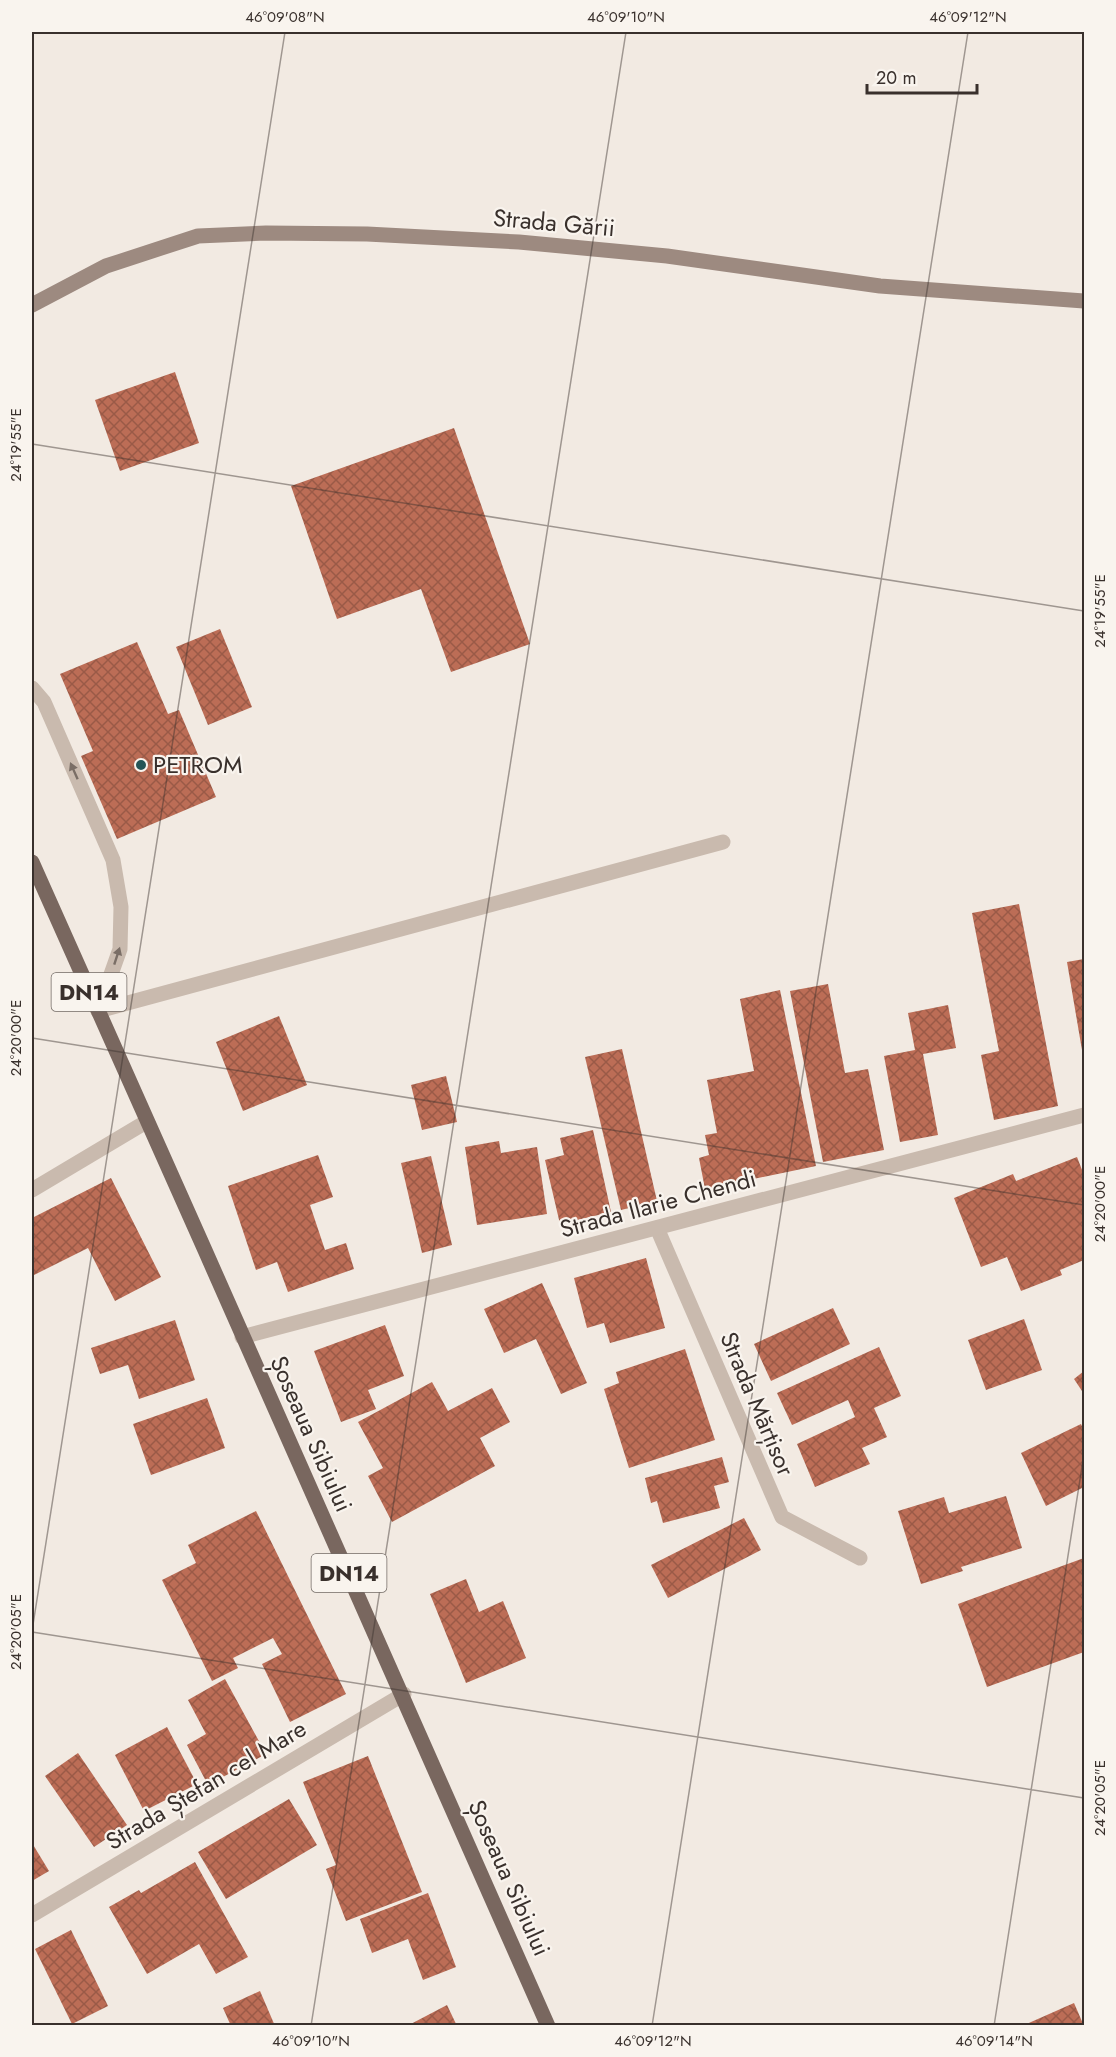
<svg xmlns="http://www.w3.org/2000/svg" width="1116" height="2057" font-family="Jost,sans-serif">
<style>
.building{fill:url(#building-cross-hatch)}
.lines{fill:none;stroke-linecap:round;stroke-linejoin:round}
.service{stroke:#c9baae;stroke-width:15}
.minor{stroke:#c9baae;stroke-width:15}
.secondary{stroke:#9d8a80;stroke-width:15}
.primary{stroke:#79675f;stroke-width:15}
.oneway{fill:#7a6e66}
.ticks{fill:none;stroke:#39302c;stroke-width:1.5;stroke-opacity:0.45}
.poi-dot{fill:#255557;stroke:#f9f4ee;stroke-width:2}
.labels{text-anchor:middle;stroke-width:4.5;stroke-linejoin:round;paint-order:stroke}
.shield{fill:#f9f4ee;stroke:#736b66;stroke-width:1.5}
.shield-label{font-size:22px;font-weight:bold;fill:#39302c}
.street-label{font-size:24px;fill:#39302c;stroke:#f9f4ee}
.poi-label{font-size:24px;fill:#39302c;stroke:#f9f4ee;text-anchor:start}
.neatline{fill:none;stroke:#39302c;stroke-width:2}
.ticks-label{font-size:15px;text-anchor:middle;fill:#39302c}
</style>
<defs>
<pattern id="building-cross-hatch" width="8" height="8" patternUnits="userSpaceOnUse" patternTransform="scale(1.5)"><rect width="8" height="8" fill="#bc6d56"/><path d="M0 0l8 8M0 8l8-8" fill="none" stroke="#9a5a47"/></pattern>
</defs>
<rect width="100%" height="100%" fill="#f2eae2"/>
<g class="building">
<path d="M 175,372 L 199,443 L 120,471 L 95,400 Z"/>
<path d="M 454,428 L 530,644 L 451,672 L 421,589 L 337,619 L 291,486 Z"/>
<path d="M 220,629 L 252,707 L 208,725 L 176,647 Z"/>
<path d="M 137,642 L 168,714 L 179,710 L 216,797 L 117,839 L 81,756 L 93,751 L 60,674 Z"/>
<path d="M 1019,904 L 1058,1106 L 994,1120 L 981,1055 L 999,1051 L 972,913 Z"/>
<path d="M 1084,959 L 1084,1056 L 1083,1056 L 1067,962 Z"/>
<path d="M 828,984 L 845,1073 L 868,1069 L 884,1150 L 823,1162 L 790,991 Z"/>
<path d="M 780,990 L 816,1166 L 705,1189 L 699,1158 L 709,1155 L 705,1135 L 717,1133 L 707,1080 L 754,1071 L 740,999 Z"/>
<path d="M 948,1005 L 956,1048 L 923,1054 L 938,1135 L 900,1142 L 884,1056 L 915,1050 L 908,1013 Z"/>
<path d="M 279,1016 L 307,1085 L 243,1111 L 216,1042 Z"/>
<path d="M 622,1049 L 657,1201 L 621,1210 L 585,1057 Z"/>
<path d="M 446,1076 L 457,1122 L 422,1130 L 411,1085 Z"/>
<path d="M 593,1130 L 611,1212 L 560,1224 L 545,1160 L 564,1155 L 560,1138 Z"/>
<path d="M 499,1141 L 501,1153 L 537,1147 L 547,1214 L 477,1225 L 465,1147 Z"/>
<path d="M 318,1155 L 333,1197 L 310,1205 L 325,1250 L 346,1243 L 354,1269 L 288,1292 L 277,1262 L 256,1270 L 228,1186 Z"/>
<path d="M 431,1156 L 452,1245 L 422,1253 L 401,1163 Z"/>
<path d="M 1077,1157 L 1084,1175 L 1084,1260 L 1060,1270 L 1062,1275 L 1021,1291 L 1007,1257 L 981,1267 L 954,1198 L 1013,1174 L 1016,1181 Z"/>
<path d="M 111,1178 L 161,1277 L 115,1301 L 88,1248 L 32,1276 L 32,1218 Z"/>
<path d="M 646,1258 L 665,1328 L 610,1343 L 604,1323 L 587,1328 L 574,1278 Z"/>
<path d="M 542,1283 L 587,1383 L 561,1394 L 536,1339 L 504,1353 L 484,1309 Z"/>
<path d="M 833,1308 L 850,1344 L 771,1381 L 754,1344 Z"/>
<path d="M 1024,1319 L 1042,1370 L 986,1390 L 968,1340 Z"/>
<path d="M 175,1320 L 195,1380 L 139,1399 L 128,1365 L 100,1374 L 91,1348 Z"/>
<path d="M 385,1325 L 404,1376 L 368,1390 L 376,1409 L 341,1422 L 314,1351 Z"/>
<path d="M 879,1347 L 901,1396 L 874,1408 L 887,1437 L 862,1448 L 870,1464 L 815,1487 L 797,1444 L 855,1417 L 848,1400 L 792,1425 L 777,1393 Z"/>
<path d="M 685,1349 L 715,1440 L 629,1468 L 604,1389 L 619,1383 L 616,1372 Z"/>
<path d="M 1084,1371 L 1084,1394 L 1074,1379 Z"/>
<path d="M 432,1382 L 448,1411 L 492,1388 L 510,1422 L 480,1438 L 495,1466 L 392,1522 L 368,1476 L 383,1468 L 358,1422 Z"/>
<path d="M 207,1398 L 225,1448 L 151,1475 L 133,1424 Z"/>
<path d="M 1081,1424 L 1084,1431 L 1084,1487 L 1046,1506 L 1021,1453 Z"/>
<path d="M 722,1457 L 729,1482 L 714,1486 L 720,1508 L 663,1523 L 657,1501 L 651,1503 L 645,1478 Z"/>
<path d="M 1006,1496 L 1022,1548 L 961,1567 L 963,1571 L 921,1584 L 898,1511 L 944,1497 L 949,1513 Z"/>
<path d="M 256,1511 L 346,1694 L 290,1722 L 262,1664 L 282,1654 L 273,1638 L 233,1658 L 238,1668 L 212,1681 L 162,1580 L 196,1563 L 188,1545 Z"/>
<path d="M 744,1518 L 761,1550 L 668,1598 L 651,1565 Z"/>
<path d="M 1084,1558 L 1084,1652 L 987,1687 L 958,1604 Z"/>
<path d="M 466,1579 L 479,1612 L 503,1601 L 526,1658 L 466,1683 L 430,1594 Z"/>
<path d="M 225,1679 L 266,1754 L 208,1785 L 187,1745 L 206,1734 L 188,1700 Z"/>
<path d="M 167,1727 L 197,1784 L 144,1811 L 115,1755 Z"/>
<path d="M 78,1753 L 127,1825 L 94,1847 L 45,1776 Z"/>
<path d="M 368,1756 L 422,1892 L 346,1921 L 326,1869 L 336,1865 L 303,1782 Z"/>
<path d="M 289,1799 L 317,1845 L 226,1899 L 198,1852 Z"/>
<path d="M 32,1843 L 49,1871 L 32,1881 Z"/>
<path d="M 195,1862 L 248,1957 L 216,1974 L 199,1944 L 147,1974 L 109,1907 L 139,1890 L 141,1893 Z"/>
<path d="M 428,1893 L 456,1967 L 423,1980 L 408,1939 L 372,1953 L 360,1919 Z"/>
<path d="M 71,1930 L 108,2006 L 72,2024 L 35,1949 Z"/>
<path d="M 260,1991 L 275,2026 L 231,2026 L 223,2008 Z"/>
<path d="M 1074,2003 L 1084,2026 L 1022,2026 Z"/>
<path d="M 447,2005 L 457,2026 L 407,2026 Z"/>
</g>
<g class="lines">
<g class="service">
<path d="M 32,688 L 44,702 L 113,860 L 121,907 L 120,949 L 98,1011"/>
<path d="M 98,1011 L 723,842"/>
</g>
<g class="minor">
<path d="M 32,1190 L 146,1122"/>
<path d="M 657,1228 L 782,1517 L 860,1558"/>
<path d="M 242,1337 L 1084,1115"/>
<path d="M 32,1915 L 404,1694"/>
</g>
<path class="secondary" d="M 32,305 L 106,266 L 198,236 L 266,233 L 367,234 L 519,242 L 667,256 L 880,286 L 1084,301"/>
<path class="primary" d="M 32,862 C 204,1250 379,1636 548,2026"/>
</g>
<defs><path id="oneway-solid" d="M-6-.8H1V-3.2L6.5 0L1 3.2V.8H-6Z" transform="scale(1.5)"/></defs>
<g class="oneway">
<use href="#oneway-solid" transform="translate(74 771) rotate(-114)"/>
<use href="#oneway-solid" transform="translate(117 956) rotate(-72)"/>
</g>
<path class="ticks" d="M 32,444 L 1084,611M 32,1038 L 1084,1205M 32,1631 L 285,32M 32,1632 L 1084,1798M 311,2026 L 626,32M 652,2026 L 968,32M 994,2026 L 1084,1454"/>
<circle class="poi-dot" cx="141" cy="765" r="6"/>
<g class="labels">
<g class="shield">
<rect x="51.5" y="973" width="75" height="38" rx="4.5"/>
<rect x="311.5" y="1554" width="75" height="38" rx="4.5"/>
</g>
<g class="shield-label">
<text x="89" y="1000">DN14</text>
<text x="349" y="1581">DN14</text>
</g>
<g class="street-label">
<text transform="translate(554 223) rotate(5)" y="8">Strada Gării</text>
<text transform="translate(658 1204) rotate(-15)" y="8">Strada Ilarie Chendi</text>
<text transform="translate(757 1404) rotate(67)" y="8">Strada Mărțisor</text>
<text transform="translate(311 1434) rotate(66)" y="8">Șoseaua Sibiului</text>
<text transform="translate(206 1785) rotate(-31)" y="8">Strada Ștefan cel Mare</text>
<text transform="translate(509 1878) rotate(66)" y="8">Șoseaua Sibiului</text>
</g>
<g class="poi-label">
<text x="153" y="773">PETROM</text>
</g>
</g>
<rect width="1116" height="2057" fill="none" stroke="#f9f4ee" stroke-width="66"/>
<path d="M867 84v9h110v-9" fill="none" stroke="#39302c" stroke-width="3"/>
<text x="876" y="84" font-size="18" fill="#39302c" stroke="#f9f4ee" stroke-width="4.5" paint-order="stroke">20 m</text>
<rect x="33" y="33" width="1050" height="1991" class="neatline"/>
<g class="ticks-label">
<text x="285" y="22">46°09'08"N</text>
<text x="626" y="22">46°09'10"N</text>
<text x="968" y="22">46°09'12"N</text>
<text transform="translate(16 445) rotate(-90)" y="5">24°19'55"E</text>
<text transform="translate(1100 611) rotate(-90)" y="5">24°19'55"E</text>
<text transform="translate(16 1038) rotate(-90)" y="5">24°20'00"E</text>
<text transform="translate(1100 1204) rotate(-90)" y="5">24°20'00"E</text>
<text transform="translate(16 1632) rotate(-90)" y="5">24°20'05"E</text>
<text transform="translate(1100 1798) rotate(-90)" y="5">24°20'05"E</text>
<text x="311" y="2046">46°09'10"N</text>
<text x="653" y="2046">46°09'12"N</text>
<text x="994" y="2046">46°09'14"N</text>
</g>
</svg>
